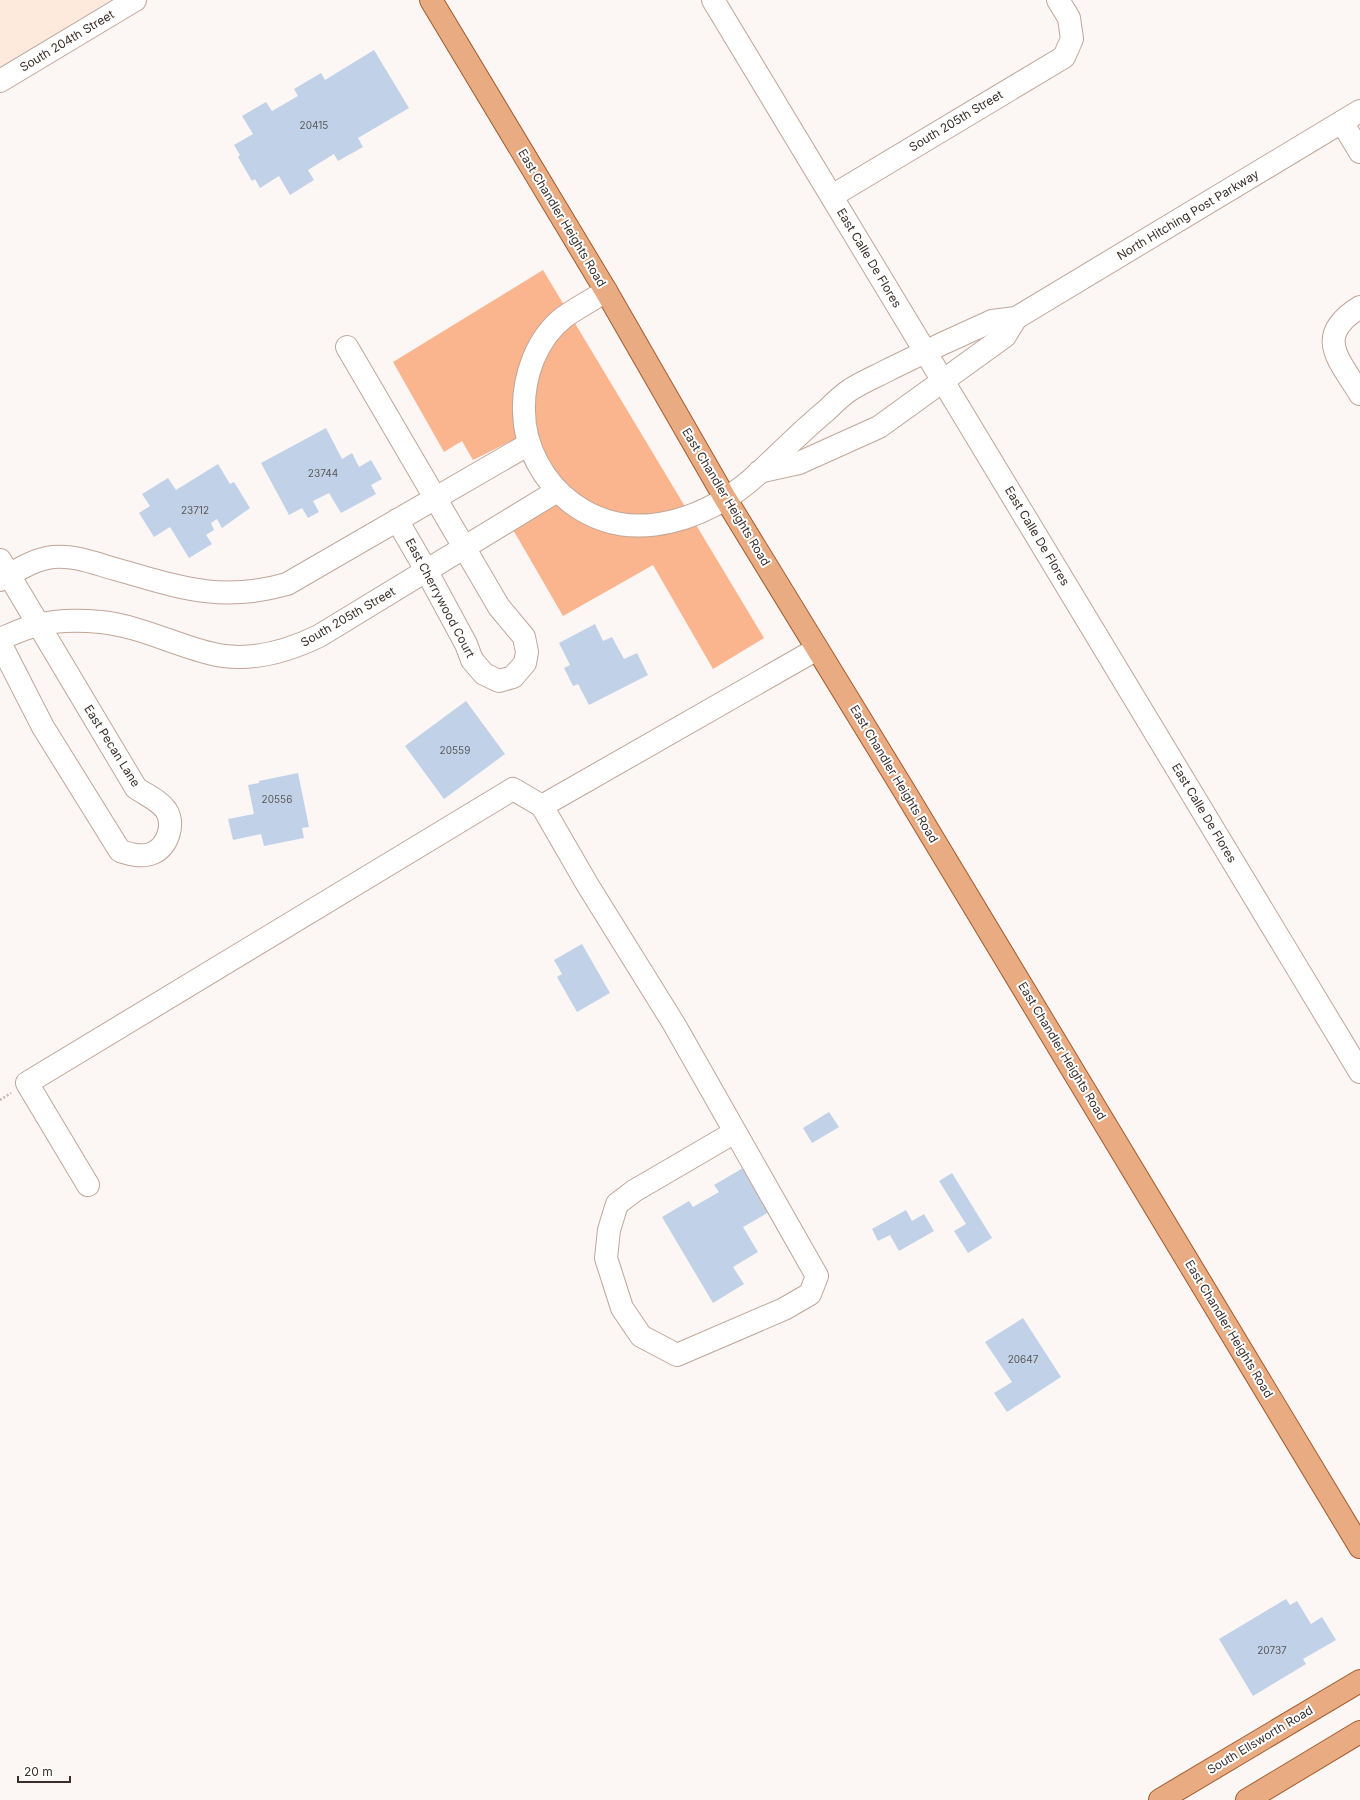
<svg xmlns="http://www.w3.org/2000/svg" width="1360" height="1800" font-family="Inter,sans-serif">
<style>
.built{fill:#fee9dd}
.green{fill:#fbb58e}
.building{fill:#c1d2e8}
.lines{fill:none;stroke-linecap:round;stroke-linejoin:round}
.minor-casing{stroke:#c0a698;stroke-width:24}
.major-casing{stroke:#a35b2d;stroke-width:24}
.path{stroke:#c1b9b6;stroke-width:2.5;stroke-dasharray:2 2;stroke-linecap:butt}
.minor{stroke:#fff;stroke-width:22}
.major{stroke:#e9ab82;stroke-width:22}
.labels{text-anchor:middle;stroke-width:4;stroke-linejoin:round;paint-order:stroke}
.number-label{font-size:10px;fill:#5c585a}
.street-label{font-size:12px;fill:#3a2f2a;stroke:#fff}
</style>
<rect width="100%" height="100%" fill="#fcf6f4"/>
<path class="built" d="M 0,0 L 111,0 L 0,67 Z"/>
<path class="green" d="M 543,270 L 764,638 L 713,669 L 653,565 L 563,616 L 512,528 L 553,504 L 515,439 L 473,460 L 462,441 L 444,452 L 393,362 Z"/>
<g class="building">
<path d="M 374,50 L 409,108 L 358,138 L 363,147 L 338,161 L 334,154 L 308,170 L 314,180 L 290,195 L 279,176 L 260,188 L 255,179 L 252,181 L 238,157 L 240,155 L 234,145 L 253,134 L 242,116 L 266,102 L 272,111 L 298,96 L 294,89 L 321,73 L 325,80 Z"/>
<path d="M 326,428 L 342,459 L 352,453 L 359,467 L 371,460 L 382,479 L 371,485 L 376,494 L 341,513 L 329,493 L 313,501 L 319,512 L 308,518 L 302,508 L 289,515 L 261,463 Z"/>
<path d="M 218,464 L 230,484 L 234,482 L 250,508 L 222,528 L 217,519 L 211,523 L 214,530 L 206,535 L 212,544 L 189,558 L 170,527 L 154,537 L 139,513 L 150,506 L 142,494 L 168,478 L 176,490 Z"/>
<path d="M 595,624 L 603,641 L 612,637 L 624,659 L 637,653 L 648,675 L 589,705 L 578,684 L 573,686 L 564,668 L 570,665 L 559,643 Z"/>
<path d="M 466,701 L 505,754 L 444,799 L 405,746 Z"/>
<path d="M 298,773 L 309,827 L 302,828 L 304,838 L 264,846 L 261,834 L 233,840 L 228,819 L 254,814 L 248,785 L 259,783 L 259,781 Z"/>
<path d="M 582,944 L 610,993 L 577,1012 L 557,977 L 562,974 L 554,960 Z"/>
<path d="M 829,1112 L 839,1127 L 812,1143 L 803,1128 Z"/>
<path d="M 743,1168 L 769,1212 L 743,1227 L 758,1252 L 733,1267 L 744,1284 L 713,1303 L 662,1217 L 689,1201 L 693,1207 L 719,1192 L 714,1185 Z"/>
<path d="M 952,1173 L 992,1238 L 968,1253 L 954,1231 L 966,1224 L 939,1181 Z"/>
<path d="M 906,1210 L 912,1221 L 924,1214 L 934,1231 L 899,1251 L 890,1235 L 878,1241 L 872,1229 Z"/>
<path d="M 1023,1318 L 1061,1377 L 1007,1412 L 994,1393 L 1012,1382 L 985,1342 Z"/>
<path d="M 1286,1599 L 1290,1605 L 1297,1601 L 1311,1624 L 1322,1617 L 1336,1640 L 1303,1659 L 1306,1664 L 1253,1696 L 1219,1639 Z"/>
</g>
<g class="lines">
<g class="minor-casing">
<g id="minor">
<path d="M 713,0 L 1360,1072"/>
<path d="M 0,81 L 135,0"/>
<path d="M 1342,122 L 1360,152"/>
<path d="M 832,196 L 1064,57 L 1072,39 L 1069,18 L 1058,0"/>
<path d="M 606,291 C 592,300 577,308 564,317 C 536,339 523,377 524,411 C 524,447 544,483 573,504 C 634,548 711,518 761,471 C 783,450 804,429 827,410 C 834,403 842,395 850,390 C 862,382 877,376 890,369 C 924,352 958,336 992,321 L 1016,318 L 1360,111"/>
<path d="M 1360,307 C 1313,336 1339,359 1360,394"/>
<path d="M 347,347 L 499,607 L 524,637 L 527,652 L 525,663 L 513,677 L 499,681 L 484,674 L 472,660 L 466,644 L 426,570 L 397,520"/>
<path d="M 759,472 L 799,463 L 879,427 L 1005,336 L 1016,318"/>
<path d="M 0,560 L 136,788 C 146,795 159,800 166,810 C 175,824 168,846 153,853 C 142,858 130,854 120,851 L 43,727 L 0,643"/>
<path d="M 0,580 C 16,571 34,559 53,557 C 75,555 94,563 115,569 C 179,587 220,603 287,584 L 529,444"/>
<path d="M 0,639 C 12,634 25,628 37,625 C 56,620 81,620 101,622 C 139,626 173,644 209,653 C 246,663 286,652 319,636 L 557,491"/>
<path d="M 735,1132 L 634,1191 L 617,1204 L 609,1230 L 606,1258 L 622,1308 L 641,1336 L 677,1355 L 784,1309 L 810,1294 L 817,1276 L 674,1024 L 587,884 L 542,806 L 817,649"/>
<path d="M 88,1185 L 27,1083 L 513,789 L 542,806"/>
</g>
</g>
<g class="major-casing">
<g id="major">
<path d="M 431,0 L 606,291 L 725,498 L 905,792 L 1360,1547"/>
<path d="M 1160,1800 L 1360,1681"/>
<path d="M 1247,1800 L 1360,1732"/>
</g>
</g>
<path class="path" d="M 0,1100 L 11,1093"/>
<use href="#minor" class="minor"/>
<use href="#major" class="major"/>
</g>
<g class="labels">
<g class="number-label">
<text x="314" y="129">20415</text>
<text x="323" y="477">23744</text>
<text x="195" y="514">23712</text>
<text x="455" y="754">20559</text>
<text x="277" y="803">20556</text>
<text x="1023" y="1363">20647</text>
<text x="1272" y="1654">20737</text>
</g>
<g class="street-label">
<text transform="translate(67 41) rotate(-31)" y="4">South 204th Street</text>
<text transform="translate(956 121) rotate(-31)" y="4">South 205th Street</text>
<text transform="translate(1188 215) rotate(-31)" y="4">North Hitching Post Parkway</text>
<text transform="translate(562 218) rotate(59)" y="4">East Chandler Heights Road</text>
<text transform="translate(869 258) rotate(59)" y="4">East Calle De Flores</text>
<text transform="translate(726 497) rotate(59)" y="4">East Chandler Heights Road</text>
<text transform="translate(1037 536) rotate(59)" y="4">East Calle De Flores</text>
<text transform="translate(440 598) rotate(62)" y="4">East Cherrywood Court</text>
<text transform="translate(348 617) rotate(-30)" y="4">South 205th Street</text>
<text transform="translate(112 746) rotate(58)" y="4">East Pecan Lane</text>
<text transform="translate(894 774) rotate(59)" y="4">East Chandler Heights Road</text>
<text transform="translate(1204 813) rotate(59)" y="4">East Calle De Flores</text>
<text transform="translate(1062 1051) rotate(59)" y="4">East Chandler Heights Road</text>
<text transform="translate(1229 1329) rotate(59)" y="4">East Chandler Heights Road</text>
<text transform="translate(1260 1740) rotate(-31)" y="4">South Ellsworth Road</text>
</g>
</g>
<path d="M18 1776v6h52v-6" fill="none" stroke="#3a2f2a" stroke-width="2"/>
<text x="24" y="1776" font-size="12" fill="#3a2f2a" stroke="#ffffff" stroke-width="3" paint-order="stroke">20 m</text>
</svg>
